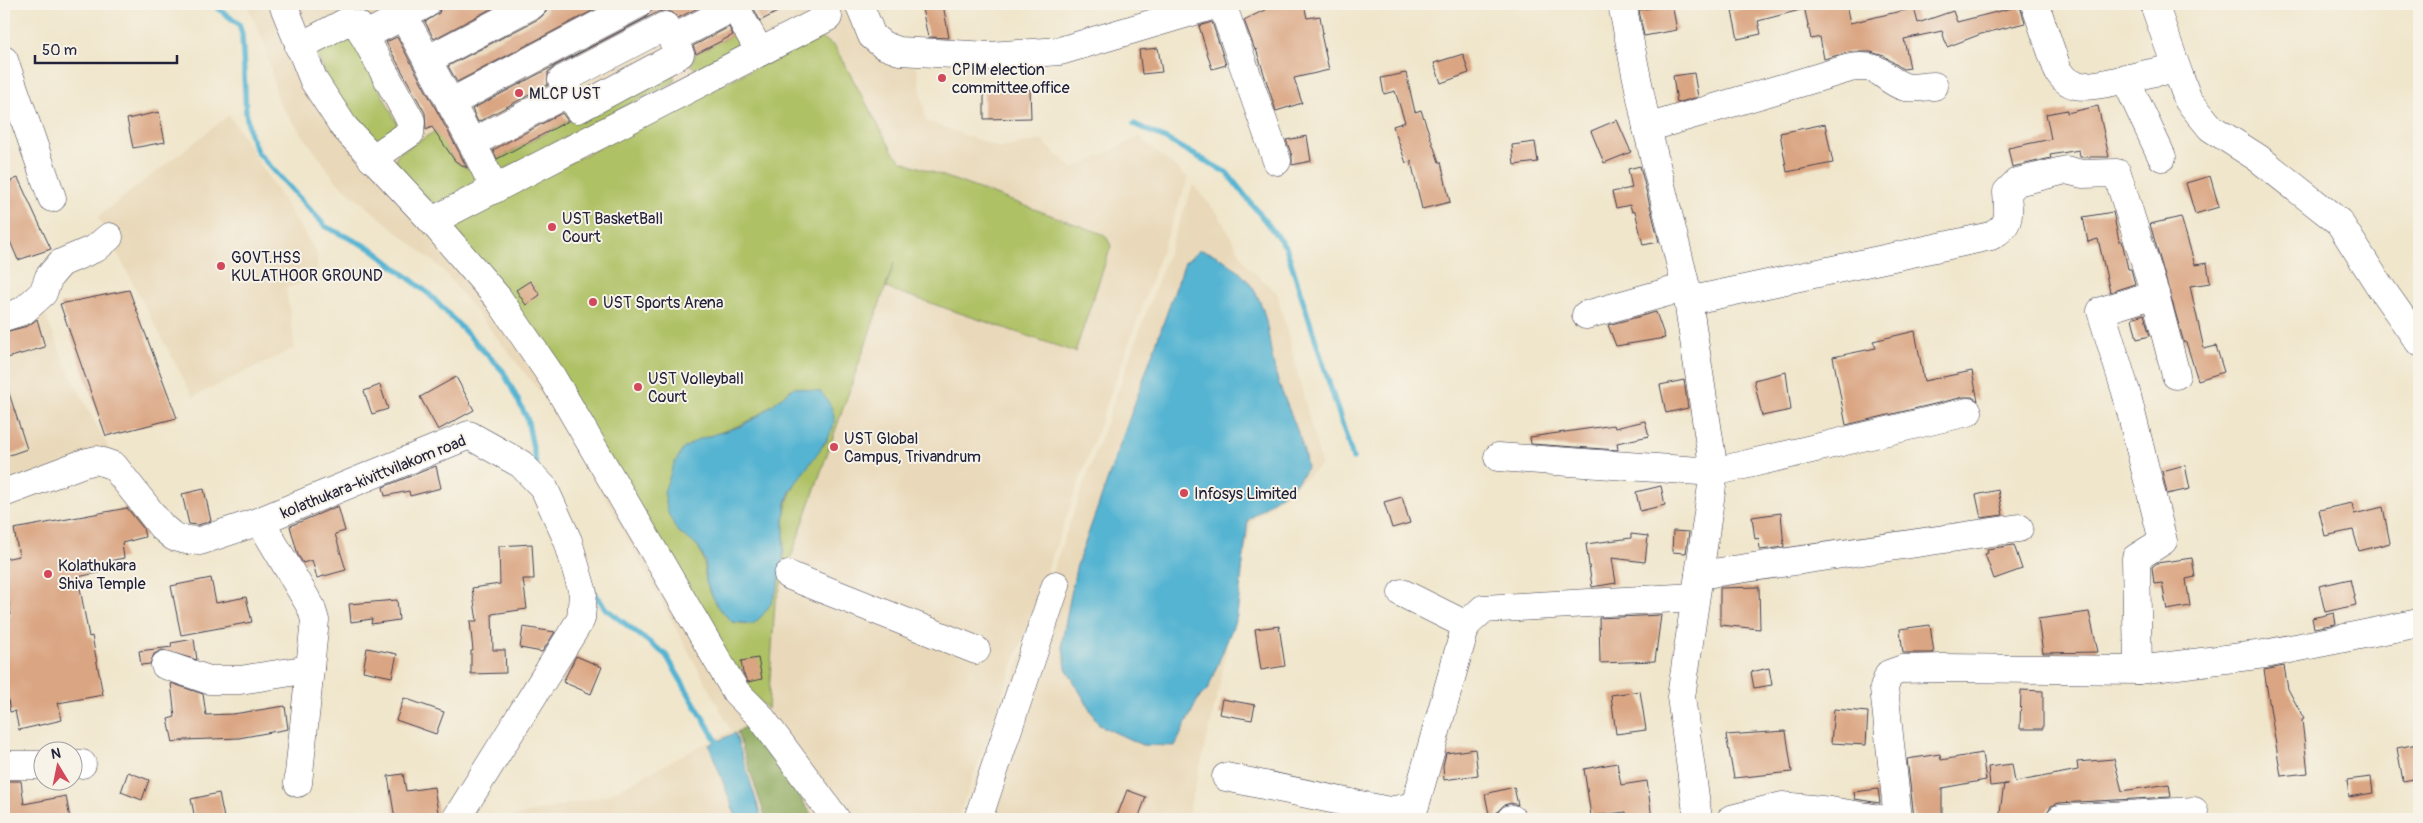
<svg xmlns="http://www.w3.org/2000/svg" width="2423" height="823" font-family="Pangolin,sans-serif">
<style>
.built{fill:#e9d9ba}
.green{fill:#aec165;stroke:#687250;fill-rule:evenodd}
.forest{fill:#8aa75a;stroke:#56644a}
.water{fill:#54b4d2;stroke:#3b6b86}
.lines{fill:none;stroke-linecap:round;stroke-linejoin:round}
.stream{stroke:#54b4d2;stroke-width:5.5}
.building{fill:#daa582}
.minor-casing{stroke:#413f51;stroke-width:29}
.minor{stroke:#fff;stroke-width:28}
.poi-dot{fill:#d1495b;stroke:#f7f3e8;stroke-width:2}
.labels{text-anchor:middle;stroke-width:4;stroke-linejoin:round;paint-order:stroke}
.poi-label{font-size:16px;fill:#22223b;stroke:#f7f3e8;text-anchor:start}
.street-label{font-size:16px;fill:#22223b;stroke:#f7f3e8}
</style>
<rect width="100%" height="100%" fill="#f7f3e8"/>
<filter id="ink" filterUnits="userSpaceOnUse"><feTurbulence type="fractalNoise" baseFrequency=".02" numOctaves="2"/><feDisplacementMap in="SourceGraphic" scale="10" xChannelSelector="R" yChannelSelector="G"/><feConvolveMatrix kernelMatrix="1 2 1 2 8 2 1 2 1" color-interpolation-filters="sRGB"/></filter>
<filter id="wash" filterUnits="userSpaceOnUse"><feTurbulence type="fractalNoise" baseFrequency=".0096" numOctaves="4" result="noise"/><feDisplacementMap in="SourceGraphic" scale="20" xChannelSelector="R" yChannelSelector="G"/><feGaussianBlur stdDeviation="1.12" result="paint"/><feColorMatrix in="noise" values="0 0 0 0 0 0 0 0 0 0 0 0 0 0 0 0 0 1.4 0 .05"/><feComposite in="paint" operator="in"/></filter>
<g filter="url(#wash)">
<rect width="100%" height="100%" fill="#f0e6cc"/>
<g class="built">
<path d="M 247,4 L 851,4 L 873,49 L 917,67 L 926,121 L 1000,148 L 1041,140 L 1073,169 L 1139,137 L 1188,178 L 958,819 L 503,819 L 606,796 L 731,730 L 598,484 L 555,411 L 443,270 L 337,182 L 279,103 L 264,43 Z"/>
<path d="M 229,115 L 317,254 L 317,279 L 286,288 L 295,348 L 193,397 L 98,217 Z"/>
<path d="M 1193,185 L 1218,214 L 1248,267 L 1277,293 L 1321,465 L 1252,521 L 1217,698 L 1187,819 L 962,819 Z"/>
<path d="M 43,309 L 69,373 L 111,453 L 4,494 L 4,324 Z"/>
</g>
<g class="green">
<path d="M 739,32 L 742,46 L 696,70 L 690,64 L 694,59 L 694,55 Z"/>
<path d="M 351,35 L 398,125 L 374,143 L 336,97 L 315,50 Z"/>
<path d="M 815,37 L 827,41 L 835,47 L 893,152 L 902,161 L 1100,233 L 1107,238 L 1111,246 L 1075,352 L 886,288 L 894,263 L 775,603 L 768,709 L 744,687 L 456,232 L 458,220 ZM 771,405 L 828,440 C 809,462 786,489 784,519 C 783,538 786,559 780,577 C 775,593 762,609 753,624 L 732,622 C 721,610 710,597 706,581 C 703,565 706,562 698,546 L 697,440 C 724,431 750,425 771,405 Z"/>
<path d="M 673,73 L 675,81 L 501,171 L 490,163 L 571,120 L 579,121 Z"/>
<path d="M 437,130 C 446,146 452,166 472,169 L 480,183 L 440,204 L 432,203 L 396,169 L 395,160 L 399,153 Z"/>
</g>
<path class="forest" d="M 749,724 L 813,816 L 805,819 L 766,819 L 737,732 Z"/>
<g class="water">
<path d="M 1200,250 C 1215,253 1223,259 1236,269 C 1274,302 1264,338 1278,381 C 1288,410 1303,437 1307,468 L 1297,482 L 1248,520 L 1237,616 L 1208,689 L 1198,699 L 1175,746 L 1142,745 L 1099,725 L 1066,668 L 1062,641 L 1076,568 L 1185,262 Z"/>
<path d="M 794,387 L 821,392 C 828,401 835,410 834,422 C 834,437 796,478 788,496 C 784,508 784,522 784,534 C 783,568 781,602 753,624 L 732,622 L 717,606 L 706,582 L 705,561 L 698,546 L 677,531 L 668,513 L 664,492 L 674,464 L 683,449 L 697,440 L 741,426 L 760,415 Z"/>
<path d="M 735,733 L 762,819 L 737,819 L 709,745 Z"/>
</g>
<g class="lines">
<g class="stream">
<path d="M 212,4 L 239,24 L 242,34 L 246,112 L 250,135 L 258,153 L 326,227 L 372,249 L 429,294 L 503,371 L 527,418 L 536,463"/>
<path d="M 1134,124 L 1166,139 L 1227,173 L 1286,247 L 1353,458"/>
<path d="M 592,590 L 606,609 L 666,655 L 720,747"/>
</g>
</g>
<g id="blocks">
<g class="building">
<path d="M 441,4 L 500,4 L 434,39 L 425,22 L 439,13 Z"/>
<path d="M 548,4 L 605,4 L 457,82 L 448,66 L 540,18 L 546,12 Z"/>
<path d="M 653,4 L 706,4 L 678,18 L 673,13 L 666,10 L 658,12 L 555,66 L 548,72 L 548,85 L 478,122 L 472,109 L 645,18 L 651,12 Z"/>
<path d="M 755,4 L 793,4 L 760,21 L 754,9 Z"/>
<path d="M 921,4 L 943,4 L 949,38 L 928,37 Z"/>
<path d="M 1277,4 L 1304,4 L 1307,18 L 1320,16 L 1323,34 L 1321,34 L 1329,70 L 1294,78 L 1302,103 L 1276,111 L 1256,49 L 1255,50 L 1244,20 Z"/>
<path d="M 1672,4 L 1677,30 L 1644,36 L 1639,10 Z"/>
<path d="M 1764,4 L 1803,4 L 1804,9 L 1758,21 L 1761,34 L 1738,39 L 1732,11 Z"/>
<path d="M 1816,4 L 1846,4 L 1850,23 L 1914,8 L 1918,23 L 1953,11 L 1957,22 L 2020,6 L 2025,23 L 1981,34 L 1947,47 L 1942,31 L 1904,39 L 1910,68 L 1903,69 L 1884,56 L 1871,52 L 1849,52 L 1824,59 L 1820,37 L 1811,39 L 1804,6 Z"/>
<path d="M 1212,22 L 1226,65 L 1212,69 L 1199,26 Z"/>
<path d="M 729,27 L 733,35 L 696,54 L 693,46 Z"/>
<path d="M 397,37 L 458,150 L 467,168 L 455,161 L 432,127 L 426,130 L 425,113 L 386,42 Z"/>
<path d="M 1158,48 L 1162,72 L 1142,74 L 1139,50 Z"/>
<path d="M 1463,54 L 1469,73 L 1441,83 L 1434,63 Z"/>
<path d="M 1406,73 L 1415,112 L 1421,110 L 1439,162 L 1441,162 L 1450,202 L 1422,209 L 1411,161 L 1406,163 L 1393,126 L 1405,122 L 1395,91 L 1384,94 L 1381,78 Z"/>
<path d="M 1694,73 L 1698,97 L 1677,103 L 1673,76 Z"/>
<path d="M 1030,89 L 1031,118 L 984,119 L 984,90 Z"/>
<path d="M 2098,106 L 2109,157 L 2080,157 L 2079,150 L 2050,155 L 2051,158 L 2012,167 L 2008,148 L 2051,139 L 2046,114 L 2067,110 L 2067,113 Z"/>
<path d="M 159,112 L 165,142 L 133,148 L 127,119 Z"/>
<path d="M 562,113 L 568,121 L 497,159 L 493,150 Z"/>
<path d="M 1617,120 L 1631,152 L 1604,163 L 1591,131 Z"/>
<path d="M 1825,124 L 1833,163 L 1787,172 L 1780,133 Z"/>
<path d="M 1307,136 L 1311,161 L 1292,165 L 1292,156 L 1286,140 Z"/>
<path d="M 1535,142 L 1538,162 L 1514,165 L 1512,145 Z"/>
<path d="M 1640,166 L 1659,242 L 1643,245 L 1635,211 L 1632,212 L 1630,205 L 1616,208 L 1612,192 L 1632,188 L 1628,169 Z"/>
<path d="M 2210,176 L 2219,207 L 2195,214 L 2186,183 Z"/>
<path d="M 18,178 L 51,249 L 18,260 L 4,227 L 4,184 Z"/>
<path d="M 2113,212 L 2119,241 L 2122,241 L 2128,269 L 2131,269 L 2135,284 L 2110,292 L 2098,239 L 2088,242 L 2083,217 Z"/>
<path d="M 2181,217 L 2195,265 L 2207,263 L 2210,283 L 2190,286 L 2204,349 L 2216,346 L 2224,372 L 2198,380 L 2186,342 L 2184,343 L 2150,224 Z"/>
<path d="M 530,281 L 540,295 L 526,305 L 516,290 Z"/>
<path d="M 129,290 L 177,418 L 106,436 L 60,304 Z"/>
<path d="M 1656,312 L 1665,338 L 1616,346 L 1608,325 Z"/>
<path d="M 2144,314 L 2150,336 L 2137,339 L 2132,318 Z"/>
<path d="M 37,319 L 45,347 L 4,359 L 4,332 L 28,326 Z"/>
<path d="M 1915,331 L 1924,381 L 1972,371 L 1978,401 L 1972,397 L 1964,397 L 1846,425 L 1833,357 L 1876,348 L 1873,341 Z"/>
<path d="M 1786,372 L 1791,410 L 1762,416 L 1754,380 Z"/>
<path d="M 456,377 L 474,410 L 438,430 L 420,397 Z"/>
<path d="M 1684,380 L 1688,408 L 1666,413 L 1660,385 Z"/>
<path d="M 380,385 L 388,409 L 372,414 L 364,391 Z"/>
<path d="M 7,387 L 27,449 L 4,457 L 4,388 Z"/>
<path d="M 1645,421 L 1649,436 L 1617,443 L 1618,450 L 1531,444 L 1530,437 L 1614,425 L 1615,428 Z"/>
<path d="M 2185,465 L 2190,489 L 2167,494 L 2162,471 Z"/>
<path d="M 436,466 L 441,488 L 410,496 L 409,491 L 385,496 L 383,487 Z"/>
<path d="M 1661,486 L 1665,505 L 1640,511 L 1636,492 Z"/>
<path d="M 204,489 L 211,521 L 198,525 L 189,524 L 182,494 Z"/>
<path d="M 1998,490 L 2003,515 L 1981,518 L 1976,495 Z"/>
<path d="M 1402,497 L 1410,523 L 1392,528 L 1384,502 Z"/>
<path d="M 2352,503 L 2354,514 L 2383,507 L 2390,543 L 2359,551 L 2353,530 L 2325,536 L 2319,510 Z"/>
<path d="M 338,506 L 345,531 L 335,534 L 346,570 L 317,578 L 312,560 L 303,563 L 298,555 L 290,526 Z"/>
<path d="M 127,508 L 143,528 L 145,537 L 122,543 L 124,558 L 99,563 L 101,572 L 78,577 L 89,637 L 92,636 L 103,695 L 58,703 L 62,720 L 19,730 L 15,711 L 10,712 L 4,676 L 4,616 L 11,615 L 4,576 L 4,559 L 19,556 L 14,529 Z"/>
<path d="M 1781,513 L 1784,547 L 1760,550 L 1759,538 L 1755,539 L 1752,517 Z"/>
<path d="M 1673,531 L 1689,532 L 1686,553 L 1672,552 Z"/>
<path d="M 1631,534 L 1648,536 L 1645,562 L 1612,558 L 1616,583 L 1592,587 L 1586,544 L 1631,538 Z"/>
<path d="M 532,544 L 534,579 L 523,579 L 527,609 L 492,614 L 493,650 L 505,650 L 506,673 L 471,674 L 471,651 L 473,651 L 470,621 L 477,621 L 472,588 L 500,584 L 499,546 Z"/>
<path d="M 2014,545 L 2022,569 L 1994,579 L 1985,554 L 1988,553 L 1987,549 Z"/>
<path d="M 2192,558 L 2195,577 L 2186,579 L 2190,606 L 2167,610 L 2162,583 L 2154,584 L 2152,567 L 2157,563 Z"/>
<path d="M 211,578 L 216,603 L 246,597 L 252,622 L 181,635 L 171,586 Z"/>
<path d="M 2350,579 L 2356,605 L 2325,612 L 2319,586 Z"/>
<path d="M 1759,587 L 1760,629 L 1720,625 L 1720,588 Z"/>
<path d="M 397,600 L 399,620 L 371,624 L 372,619 L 351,622 L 349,604 Z"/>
<path d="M 2089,612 L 2098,652 L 2043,653 L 2038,619 Z"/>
<path d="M 2334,613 L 2336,624 L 2314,628 L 2312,618 Z"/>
<path d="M 1661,615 L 1655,661 L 1600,663 L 1599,618 Z"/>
<path d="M 1930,625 L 1934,653 L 1903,653 L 1900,629 Z"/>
<path d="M 1279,626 L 1285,666 L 1261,670 L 1255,629 Z"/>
<path d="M 523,627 L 555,632 L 542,652 L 520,648 Z"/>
<path d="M 194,639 L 197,660 L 162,650 L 154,654 L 150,664 L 141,665 L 139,651 L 172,647 L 171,643 Z"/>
<path d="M 367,648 L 397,654 L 392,677 L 363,671 Z"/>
<path d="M 576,656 L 602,667 L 591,694 L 563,682 Z"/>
<path d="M 758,658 L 762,679 L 748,682 L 743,673 L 741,661 Z"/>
<path d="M 2284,666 L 2288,689 L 2304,719 L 2302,720 L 2308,773 L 2281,776 L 2264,670 Z"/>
<path d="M 1769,668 L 1772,685 L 1754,688 L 1751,672 Z"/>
<path d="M 171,683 L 203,694 L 206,715 L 233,714 L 285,706 L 288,729 L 239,738 L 185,740 L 173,743 L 168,719 L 175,717 Z"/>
<path d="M 2021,690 L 2043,691 L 2043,729 L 2020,729 Z"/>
<path d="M 1640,691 L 1646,730 L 1616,734 L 1611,695 Z"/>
<path d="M 404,698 L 444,712 L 436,734 L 396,720 Z"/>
<path d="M 1222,699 L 1255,705 L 1252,720 L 1219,714 Z"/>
<path d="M 1834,709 L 1868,712 L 1866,745 L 1831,743 Z"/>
<path d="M 1786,731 L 1792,772 L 1734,778 L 1726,735 Z"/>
<path d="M 2417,744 L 2419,778 L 2403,781 L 2397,748 Z"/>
<path d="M 1475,749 L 1478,775 L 1444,780 L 1443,766 L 1446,753 Z"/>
<path d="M 1982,753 L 1986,780 L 1942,788 L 1942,817 L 1914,817 L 1907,759 L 1940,754 L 1941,760 Z"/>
<path d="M 2114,759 L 2122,791 L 2169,784 L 2171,797 L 2059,803 L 2051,806 L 2046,814 L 2017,816 L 2017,819 L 1999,819 L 2004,784 L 2008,784 L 1990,786 L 1988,767 L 2012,764 L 2015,782 L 2078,770 L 2077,762 Z"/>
<path d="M 1617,763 L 1621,785 L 1647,781 L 1652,819 L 1627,819 L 1626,812 L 1591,816 L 1584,769 Z"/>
<path d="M 128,772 L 149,780 L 142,800 L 121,792 Z"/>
<path d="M 403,774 L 406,791 L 434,787 L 438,813 L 395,819 L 388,776 Z"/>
<path d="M 2371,777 L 2373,793 L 2349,797 L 2347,780 Z"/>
<path d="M 4,781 L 21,781 L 24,804 L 66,796 L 70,819 L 4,819 Z"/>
<path d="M 1514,787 L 1518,805 L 1511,803 L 1504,805 L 1498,811 L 1495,819 L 1490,819 L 1485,794 Z"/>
<path d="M 1878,789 L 1880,803 L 1855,799 L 1854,792 Z"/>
<path d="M 1127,790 L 1146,797 L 1138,819 L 1116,819 Z"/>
<path d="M 219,793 L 224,818 L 195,819 L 191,799 Z"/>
</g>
</g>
</g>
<g filter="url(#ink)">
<use href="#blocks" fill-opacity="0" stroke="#413f51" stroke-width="1"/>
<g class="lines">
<g class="minor-casing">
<g id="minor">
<path d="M 283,4 L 314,81 L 344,127 L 432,221 L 498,298 L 552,377 L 736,692 L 760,716 L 836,819"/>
<path d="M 397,4 L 472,143 L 569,92 L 562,80 L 665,26 L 672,39 L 740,4"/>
<path d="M 859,4 L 872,36 L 883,45 L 899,51 L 990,56 L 1060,51 L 1218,4"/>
<path d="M 1222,4 L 1277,161"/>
<path d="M 1622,4 L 1647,128 L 1686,287 L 1714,472 L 1681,697 L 1698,819"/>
<path d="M 2035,4 L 2058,71 C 2063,78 2067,83 2076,85 C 2090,90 2143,74 2160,71 L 2172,71 L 2180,78 L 2188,100 L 2211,128 L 2258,158 L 2339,222 L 2379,285 L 2419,342"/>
<path d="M 2154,4 L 2180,78"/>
<path d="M 735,7 L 760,52"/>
<path d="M 364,36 L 426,4"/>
<path d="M 299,47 L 346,22 L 358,25 L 411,121 L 410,133 L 372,159"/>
<path d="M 4,60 L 52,198"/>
<path d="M 427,60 L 533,4"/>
<path d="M 2125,78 L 2162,157"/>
<path d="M 569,92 L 578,109 L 680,54 L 672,39"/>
<path d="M 450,103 L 638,4"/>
<path d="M 1647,128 L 1850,68 C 1885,63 1880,79 1905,87 C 1913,89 1925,86 1934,86"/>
<path d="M 472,143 L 495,189"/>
<path d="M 432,221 L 828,17"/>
<path d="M 2155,294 L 2176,375"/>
<path d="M 1688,301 L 1991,236 C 2013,224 2008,214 2007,192 L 2017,182 L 2066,170 L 2082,174 L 2117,173 L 2155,294 L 2101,311 L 2126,392 L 2163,541 L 2136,558 L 2138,670 L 2265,654 L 2419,623"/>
<path d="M 1586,315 L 1686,287"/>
<path d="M 4,317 L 23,311 L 43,293 L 49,277 L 61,263 L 96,248 L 109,237"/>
<path d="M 1498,457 L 1714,472 L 1968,412"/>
<path d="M 4,493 L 84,463 L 97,460 L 114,466 L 162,527 L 174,537 L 187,540 L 200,541 L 260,521 L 469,435 L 521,464 L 544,488 L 568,541 L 583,593 L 581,619 L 456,819"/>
<path d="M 260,521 L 311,607 L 315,620 L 298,783"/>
<path d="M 788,575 L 976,650"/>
<path d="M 1699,575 L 2019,528"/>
<path d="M 1402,593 L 1466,625"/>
<path d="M 165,665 L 209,680 L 240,680 L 310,669"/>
<path d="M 72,764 L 82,764"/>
<path d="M 4,765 L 42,765"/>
<path d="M 1226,777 L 1389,811 L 1415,806 L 1466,625 L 1483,609 L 1695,597"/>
<path d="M 978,819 L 1056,585"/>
<path d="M 1511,819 L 1512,819"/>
<path d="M 1731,819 L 1782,806 L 1831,811 L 1880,819"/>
<path d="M 1898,819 L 1884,688 L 1889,674 L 1903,669 L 1943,668 L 2138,670"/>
<path d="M 2060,819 L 2194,811"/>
</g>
</g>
<use href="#minor" class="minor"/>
</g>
</g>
<g class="poi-dot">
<circle cx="942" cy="78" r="5"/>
<circle cx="519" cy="93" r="5"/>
<circle cx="552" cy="227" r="5"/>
<circle cx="221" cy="266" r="5"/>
<circle cx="593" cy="302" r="5"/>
<circle cx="638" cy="387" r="5"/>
<circle cx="834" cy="447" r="5"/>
<circle cx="1184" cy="493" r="5"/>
<circle cx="48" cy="574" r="5"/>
</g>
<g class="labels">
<g class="poi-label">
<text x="952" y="75">CPIM election<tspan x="952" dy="18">committee office</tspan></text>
<text x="529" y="99">MLCP UST</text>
<text x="562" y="224">UST BasketBall<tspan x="562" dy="18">Court</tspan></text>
<text x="231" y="263">GOVT.HSS<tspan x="231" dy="18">KULATHOOR GROUND</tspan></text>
<text x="603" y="308">UST Sports Arena</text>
<text x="648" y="384">UST Volleyball<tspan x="648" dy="18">Court</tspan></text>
<text x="844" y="444">UST Global<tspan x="844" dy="18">Campus, Trivandrum</tspan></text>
<text x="1194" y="499">Infosys Limited</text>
<text x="58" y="571">Kolathukara<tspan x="58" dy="18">Shiva Temple</tspan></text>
</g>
<g class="street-label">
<text transform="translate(373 476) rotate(-22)" y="6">kolathukara-kivittvilakom road</text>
</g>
</g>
<rect width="2423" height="823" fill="none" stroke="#f7f3e8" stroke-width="20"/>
<g transform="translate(58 766) rotate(350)"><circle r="24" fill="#f7f3e8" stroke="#a29fa3"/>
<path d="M0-4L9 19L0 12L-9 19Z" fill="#d1495b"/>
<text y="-8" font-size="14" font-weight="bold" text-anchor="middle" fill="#22223b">N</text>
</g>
<path d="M35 55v8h142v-8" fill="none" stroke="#22223b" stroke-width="2.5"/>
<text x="42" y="55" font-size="15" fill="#22223b" stroke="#f7f3e8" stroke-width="4" paint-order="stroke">50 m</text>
</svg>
